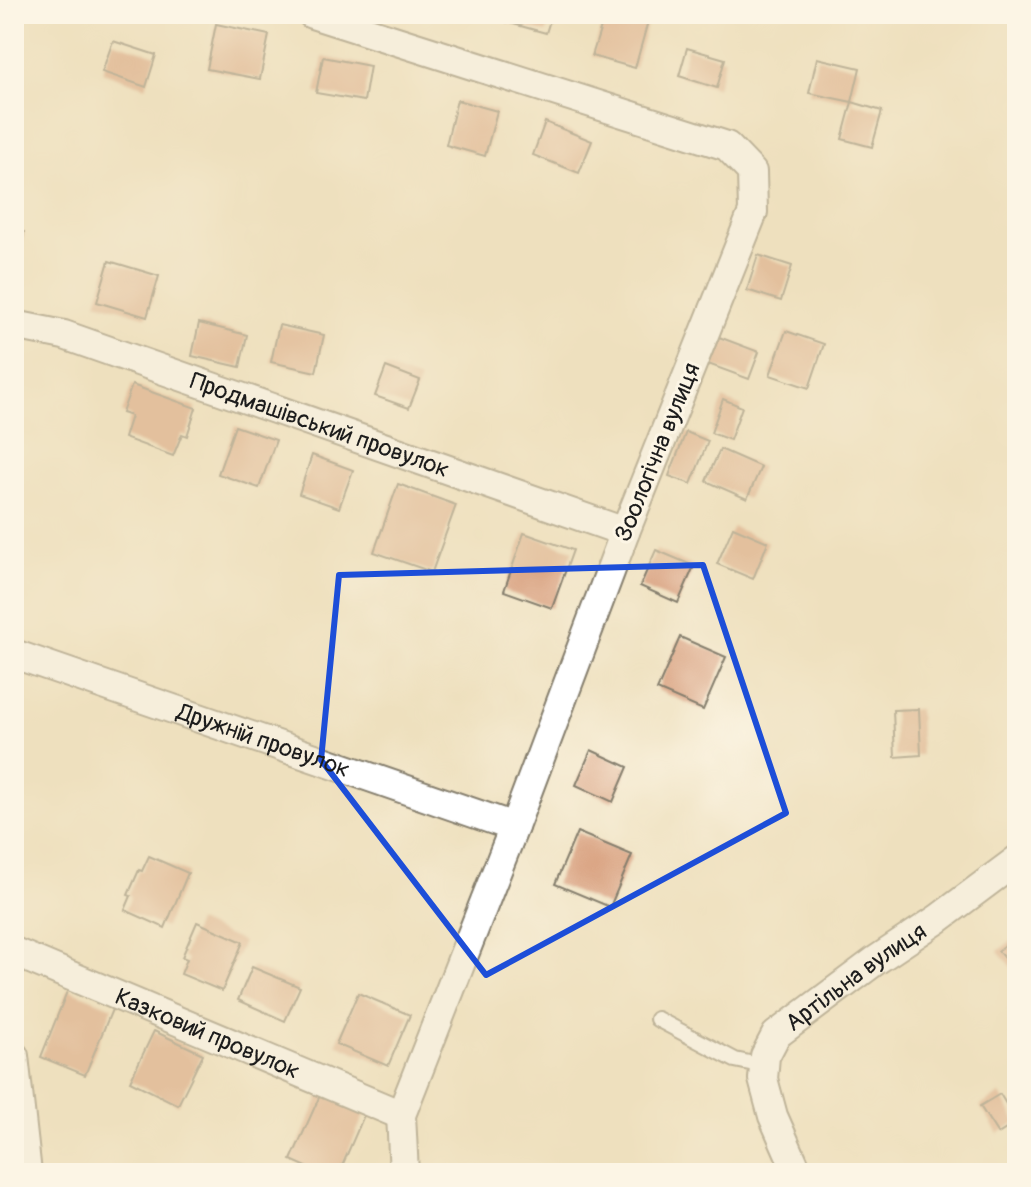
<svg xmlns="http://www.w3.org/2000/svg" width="1031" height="1187" font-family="Pangolin,sans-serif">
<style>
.building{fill:#d59976}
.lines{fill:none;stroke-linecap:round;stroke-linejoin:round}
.lane-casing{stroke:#857e6d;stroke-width:18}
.street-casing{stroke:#857e6d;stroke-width:32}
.lane{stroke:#fff;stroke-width:14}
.street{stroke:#fff;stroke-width:28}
.marked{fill:none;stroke:#1d4ed8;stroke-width:6;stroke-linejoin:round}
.labels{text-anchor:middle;stroke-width:6;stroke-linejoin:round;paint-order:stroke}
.street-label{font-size:24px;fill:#1c1c1c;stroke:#fcf5e5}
</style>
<rect width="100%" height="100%" fill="#fcf5e5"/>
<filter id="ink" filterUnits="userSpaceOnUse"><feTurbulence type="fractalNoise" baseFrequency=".0125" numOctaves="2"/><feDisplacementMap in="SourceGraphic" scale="16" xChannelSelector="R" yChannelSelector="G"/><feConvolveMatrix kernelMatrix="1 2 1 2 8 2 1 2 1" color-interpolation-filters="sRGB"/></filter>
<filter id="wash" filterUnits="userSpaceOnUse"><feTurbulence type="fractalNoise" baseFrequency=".006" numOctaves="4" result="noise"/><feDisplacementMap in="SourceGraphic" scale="32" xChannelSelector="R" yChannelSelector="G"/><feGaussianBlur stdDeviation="1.8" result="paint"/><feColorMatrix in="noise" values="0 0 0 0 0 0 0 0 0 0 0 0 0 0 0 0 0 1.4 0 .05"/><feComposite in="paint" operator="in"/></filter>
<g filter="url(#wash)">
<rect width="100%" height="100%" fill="#eee0be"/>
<g id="blocks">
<g class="building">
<path d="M 508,14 L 552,14 L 546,33 L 506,22 Z"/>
<path d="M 605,14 L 650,14 L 635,68 L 592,56 Z"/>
<path d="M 216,24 L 269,35 L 260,79 L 207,69 Z"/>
<path d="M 113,41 L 156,55 L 146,87 L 102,72 Z"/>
<path d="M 687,48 L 725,59 L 717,88 L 679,76 Z"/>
<path d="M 323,57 L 370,66 L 364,101 L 316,93 Z"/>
<path d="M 817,58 L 860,68 L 852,102 L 809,93 Z"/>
<path d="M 457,100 L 497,111 L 485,156 L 446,145 Z"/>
<path d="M 852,102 L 882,111 L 872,147 L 842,139 Z"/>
<path d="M 545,122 L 592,141 L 579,173 L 533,155 Z"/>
<path d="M 14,230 L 24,232 L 17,278 L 14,278 Z"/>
<path d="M 758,255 L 792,266 L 781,301 L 747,290 Z"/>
<path d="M 109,261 L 159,276 L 147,317 L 97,302 Z"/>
<path d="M 199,323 L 247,335 L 240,367 L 192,356 Z"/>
<path d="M 279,325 L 324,335 L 316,372 L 271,362 Z"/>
<path d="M 786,331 L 824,344 L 809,388 L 770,375 Z"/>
<path d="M 719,337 L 759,352 L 749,379 L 708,364 Z"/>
<path d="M 386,367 L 420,380 L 409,408 L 375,396 Z"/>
<path d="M 132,385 L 196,408 L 187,436 L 182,434 L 173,456 L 124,438 L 131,416 L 122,413 Z"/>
<path d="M 723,399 L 742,407 L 730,440 L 711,433 Z"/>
<path d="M 235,426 L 276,440 L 259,488 L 218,474 Z"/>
<path d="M 686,432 L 708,441 L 691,484 L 669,476 Z"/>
<path d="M 720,449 L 761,467 L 747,499 L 706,481 Z"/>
<path d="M 312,455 L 353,470 L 339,508 L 299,494 Z"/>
<path d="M 398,484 L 456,505 L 432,572 L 374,552 Z"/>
<path d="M 733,527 L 768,542 L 753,579 L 717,564 Z"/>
<path d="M 524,533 L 573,550 L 552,608 L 504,591 Z"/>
<path d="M 656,550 L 694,566 L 678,603 L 640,586 Z"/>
<path d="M 680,637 L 726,657 L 703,710 L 657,690 Z"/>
<path d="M 919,709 L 921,755 L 895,757 L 893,710 Z"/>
<path d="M 591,750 L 628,767 L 613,802 L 576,785 Z"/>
<path d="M 577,832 L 632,855 L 610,907 L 555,884 Z"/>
<path d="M 149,856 L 188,873 L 165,928 L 125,910 L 131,896 L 128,895 L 139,870 L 142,871 Z"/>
<path d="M 197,922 L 243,942 L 222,991 L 181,974 L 187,959 L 182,957 Z"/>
<path d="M 1017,936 L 1017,974 L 998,951 Z"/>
<path d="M 252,967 L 300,987 L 285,1021 L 238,1000 Z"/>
<path d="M 68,989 L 113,1007 L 85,1075 L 41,1057 Z"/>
<path d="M 358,993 L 410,1015 L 388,1066 L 336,1044 Z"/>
<path d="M 154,1031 L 203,1054 L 178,1105 L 130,1081 Z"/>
<path d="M 321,1093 L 365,1113 L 339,1173 L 320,1173 L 291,1160 Z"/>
<path d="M 1000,1094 L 1017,1122 L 998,1134 L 980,1106 Z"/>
</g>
</g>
</g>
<g filter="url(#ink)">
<use href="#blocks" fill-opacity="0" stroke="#857e6d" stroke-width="2"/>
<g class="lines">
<g class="lane-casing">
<path id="lane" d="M 657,1019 L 735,1060 L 764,1066"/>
</g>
<g class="street-casing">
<g id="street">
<path d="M 312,14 L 727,146 L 752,172 L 753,212 L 625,532 L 514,827 L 401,1115 L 404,1173"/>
<path id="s1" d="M 14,325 L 64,335 L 625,532"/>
<path id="s2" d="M 14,654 L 514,827"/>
<path id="s3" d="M 14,952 L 401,1115"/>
<path d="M 14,1056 L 27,1173"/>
<path id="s4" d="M 798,1173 L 773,1116 L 763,1079 L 765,1056 L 776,1035 L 875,961 L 938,919 L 1017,860"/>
</g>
</g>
<use href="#lane" class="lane"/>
<use href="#street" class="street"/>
</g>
</g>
<path d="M0 0H1031V1187H0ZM 703,565 L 786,813 L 486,975 L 321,760 L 339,575 Z" fill="#eee0be" fill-opacity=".55" fill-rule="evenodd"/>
<path class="marked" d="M 703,565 L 786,813 L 486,975 L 321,760 L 339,575 Z"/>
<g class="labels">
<g class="street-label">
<text dy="8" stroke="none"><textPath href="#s1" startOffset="322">Продмашівський провулок</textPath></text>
<text transform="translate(657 452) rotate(-68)" y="8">Зоологічна вулиця</text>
<text dy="8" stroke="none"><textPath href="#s2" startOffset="264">Дружній провулок</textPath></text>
<text dy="8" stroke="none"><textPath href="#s4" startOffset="246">Артільна вулиця</textPath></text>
<text dy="8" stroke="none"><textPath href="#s3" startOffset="210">Казковий провулок</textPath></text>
</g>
</g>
<rect width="1031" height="1187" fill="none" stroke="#fcf5e5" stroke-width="48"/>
</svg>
